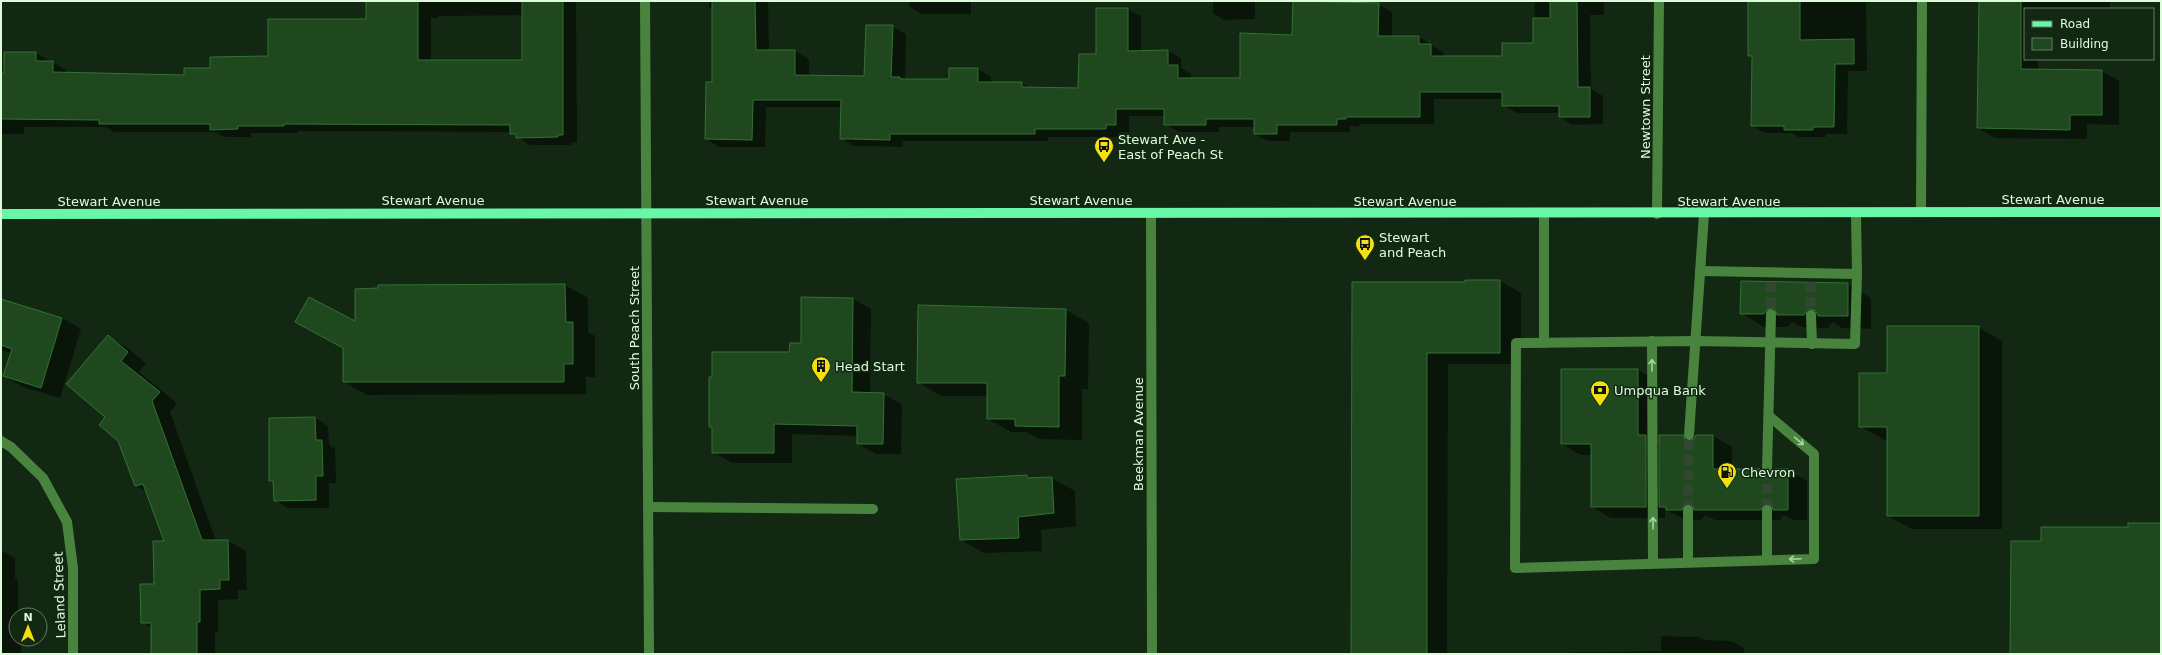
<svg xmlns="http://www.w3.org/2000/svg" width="2162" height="655" font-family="'DejaVu Sans',sans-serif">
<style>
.shadow{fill:#0007;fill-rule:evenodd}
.building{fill:#1f481f;stroke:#327333}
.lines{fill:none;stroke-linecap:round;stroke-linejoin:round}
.minor-tunnel{stroke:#304830;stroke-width:10;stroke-dasharray:10 5;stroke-linecap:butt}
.minor{stroke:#49843f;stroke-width:10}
.major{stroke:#68f7a7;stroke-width:10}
.oneway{stroke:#a9d3a4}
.labels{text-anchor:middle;stroke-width:3;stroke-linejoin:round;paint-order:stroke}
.street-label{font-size:13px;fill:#ddfdda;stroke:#122812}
.poi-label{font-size:13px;fill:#ddfdda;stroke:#122812;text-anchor:start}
</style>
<rect width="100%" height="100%" fill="#122812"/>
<g class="shadow">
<path d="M 367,1 L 576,1 L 577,142 L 571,143 L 571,145 L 530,145 L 511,132 L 298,131 L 298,133 L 251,133 L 251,137 L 225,137 L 215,132 L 114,132 L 106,127 L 24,127 L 24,134 L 1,134 L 1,71 L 5,71 L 36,53 L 66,70 L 66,73 L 185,76 L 269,57 L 367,20 ZM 523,15 L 523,61 L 431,61 L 431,18 L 438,18 L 438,16 Z"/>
<path d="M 709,1 L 768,1 L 769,51 L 795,51 L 809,59 L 809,76 L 865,77 L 892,26 L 906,34 L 905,80 L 950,80 L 950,69 L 978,69 L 991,77 L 991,83 L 1022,83 L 1031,88 L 1079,89 L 1097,55 L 1127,9 L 1141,16 L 1141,51 L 1168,51 L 1181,58 L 1181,68 L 1191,74 L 1191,79 L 1241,79 L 1293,36 L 1294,1 L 1362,1 L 1362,4 L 1378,4 L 1392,12 L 1392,37 L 1419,37 L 1444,53 L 1444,57 L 1503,57 L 1534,44 L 1535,1 L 1604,1 L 1604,15 L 1590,15 L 1591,89 L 1603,96 L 1603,124 L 1573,125 L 1560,117 L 1560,113 L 1517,113 L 1503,105 L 1503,99 L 1434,99 L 1434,124 L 1359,124 L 1359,127 L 1350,126 L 1350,132 L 1290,132 L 1290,141 L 1268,141 L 1255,134 L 1255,127 L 1219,127 L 1219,132 L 1179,132 L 1165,124 L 1165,116 L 1129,116 L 1129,132 L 1119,132 L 1119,137 L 1048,137 L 1048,141 L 903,141 L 903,147 L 866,146 L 854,146 L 841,138 L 841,107 L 766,107 L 765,147 L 719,147 L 706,139 L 713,83 L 713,10 L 709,8 Z"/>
<path d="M 909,1 L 971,1 L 971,14 L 921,14 L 909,6 Z"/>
<path d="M 1213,1 L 1255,1 L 1255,19 L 1224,20 L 1213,13 Z"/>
<path d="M 1749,1 L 1866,1 L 1867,71 L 1848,71 L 1847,134 L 1826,134 L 1826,137 L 1798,137 L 1792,133 L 1765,133 L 1752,126 L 1753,58 L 1749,55 Z"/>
<path d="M 1980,1 L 2110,1 L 2110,9 L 2025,9 L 2025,59 L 2038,59 L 2038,70 L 2102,71 L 2119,81 L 2119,125 L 2087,124 L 2087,139 L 1995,138 L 1978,128 Z"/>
<path d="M 1466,281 L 1500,281 L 1521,293 L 1521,364 L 1448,364 L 1447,654 L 1352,654 L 1353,283 L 1466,283 Z"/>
<path d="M 1848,284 L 1871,298 L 1871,329 L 1842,328 L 1832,322 L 1828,328 L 1802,327 L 1792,322 L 1788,327 L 1764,327 L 1741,313 Z"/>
<path d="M 565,285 L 588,298 L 588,332 L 595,336 L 595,377 L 586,377 L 586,394 L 367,395 L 344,382 L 356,323 L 379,289 L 379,286 Z"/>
<path d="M 853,299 L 871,309 L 870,393 L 883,394 L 902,404 L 901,454 L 876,454 L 858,444 L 858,436 L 792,434 L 792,463 L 732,463 L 713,452 L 713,428 L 710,427 Z"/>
<path d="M 1,300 L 62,318 L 81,329 L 60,398 L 23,387 L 4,376 L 12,353 L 1,350 Z"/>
<path d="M 1066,310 L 1089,323 L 1088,389 L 1082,389 L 1082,440 L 1039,439 L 1027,432 L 1011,432 L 988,419 L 988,396 L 941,396 L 918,382 Z"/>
<path d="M 1978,327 L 2002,341 L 2002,529 L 1912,529 L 1888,516 L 1888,440 L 1884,440 L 1860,426 L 1888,374 Z"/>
<path d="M 108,336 L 126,347 L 146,363 L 139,372 L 177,403 L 170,412 L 216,541 L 228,541 L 246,551 L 247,590 L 238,590 L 238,599 L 218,600 L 218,632 L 215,632 L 215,654 L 152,654 L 152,628 L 142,622 L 155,585 L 165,542 L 147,492 L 135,485 L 119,440 L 107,417 Z"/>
<path d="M 1638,370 L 1657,381 L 1657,443 L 1660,444 L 1682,436 L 1691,441 L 1713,436 L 1732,447 L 1732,470 L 1760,470 L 1770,475 L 1788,470 L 1807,481 L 1807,520 L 1794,520 L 1784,515 L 1780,520 L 1715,520 L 1705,515 L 1701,520 L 1686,520 L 1665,509 L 1665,518 L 1611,518 L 1592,507 L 1592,455 L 1581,455 L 1562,444 Z"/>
<path d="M 315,418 L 328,426 L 329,445 L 335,449 L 336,483 L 329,483 L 329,508 L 288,508 L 275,500 L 274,484 L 270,481 Z"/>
<path d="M 1027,476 L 1032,479 L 1051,478 L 1075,491 L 1076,526 L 1041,530 L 1042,551 L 984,553 L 961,540 Z"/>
<path d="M 1,550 L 15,558 L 15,578 L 18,580 L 18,611 L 21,613 L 21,615 L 16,615 L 16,639 L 21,639 L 21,654 L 1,654 Z"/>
<path d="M 1661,636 L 1699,637 L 1704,640 L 1731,641 L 1744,648 L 1744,654 L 1491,654 L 1661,651 Z"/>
</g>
<g class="building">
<path d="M 366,1 L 418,1 L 418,60 L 522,60 L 522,1 L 563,1 L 563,135 L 558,135 L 558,137 L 516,138 L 516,134 L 510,134 L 510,125 L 284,124 L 284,126 L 238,126 L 238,129 L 210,130 L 210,124 L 99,124 L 99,120 L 1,119 L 1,73 L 4,73 L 4,52 L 36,52 L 36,61 L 53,61 L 53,72 L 184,75 L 184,68 L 210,68 L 210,57 L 268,56 L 268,19 L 366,19 Z"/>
<path d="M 712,1 L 755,1 L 756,50 L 795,50 L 795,75 L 864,76 L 866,25 L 893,25 L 891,77 L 900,77 L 900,79 L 949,79 L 949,68 L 978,68 L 978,82 L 1022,82 L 1022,87 L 1078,88 L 1079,54 L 1096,54 L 1096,8 L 1128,8 L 1128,51 L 1168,50 L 1168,65 L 1178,65 L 1178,78 L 1240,78 L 1240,33 L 1292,35 L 1293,1 L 1379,3 L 1378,36 L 1419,36 L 1419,44 L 1431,44 L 1431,56 L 1502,56 L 1502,43 L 1533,43 L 1533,18 L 1550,18 L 1550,1 L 1577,1 L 1578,87 L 1590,87 L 1590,117 L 1559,117 L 1559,106 L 1502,106 L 1502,92 L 1420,92 L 1420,117 L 1346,117 L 1346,119 L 1337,119 L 1337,125 L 1277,125 L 1277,134 L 1254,134 L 1254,119 L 1206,119 L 1206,125 L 1164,125 L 1164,109 L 1116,109 L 1116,125 L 1106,125 L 1106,129 L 1035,129 L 1035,134 L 890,134 L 890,140 L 852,139 L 840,139 L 841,100 L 753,100 L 752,140 L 705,139 L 706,82 L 712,82 Z"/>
<path d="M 1748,1 L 1800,1 L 1800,40 L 1854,39 L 1854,64 L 1835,64 L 1834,127 L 1813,127 L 1813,130 L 1784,130 L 1784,126 L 1751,126 L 1752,56 L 1748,56 Z"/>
<path d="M 1979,1 L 2021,1 L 2021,69 L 2102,70 L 2102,115 L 2070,115 L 2070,130 L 1977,128 Z"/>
<path d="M 1465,280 L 1500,280 L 1500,353 L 1427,353 L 1427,654 L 1351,654 L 1352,282 L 1465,282 Z"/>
<path d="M 1741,281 L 1848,283 L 1848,316 L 1818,316 L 1816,311 L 1811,309 L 1807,310 L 1804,315 L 1777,315 L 1775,309 L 1771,308 L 1766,310 L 1764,314 L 1740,314 Z"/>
<path d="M 565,284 L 566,322 L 573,322 L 573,364 L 564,364 L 564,382 L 343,382 L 343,348 L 295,322 L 309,297 L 355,321 L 355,289 L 378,288 L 378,285 Z"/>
<path d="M 801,297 L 853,298 L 852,392 L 884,393 L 883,444 L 857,444 L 857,426 L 774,424 L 774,453 L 712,453 L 712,427 L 709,427 L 709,377 L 712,377 L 712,352 L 789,352 L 790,343 L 801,343 Z"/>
<path d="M 1,299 L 62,318 L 41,388 L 3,376 L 12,349 L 1,345 Z"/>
<path d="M 918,305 L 1066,309 L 1065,376 L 1059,376 L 1059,427 L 1015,426 L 1015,419 L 987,419 L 987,383 L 917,383 Z"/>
<path d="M 1887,326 L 1979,326 L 1979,516 L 1887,516 L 1887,427 L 1859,427 L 1859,373 L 1887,373 Z"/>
<path d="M 108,335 L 128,352 L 121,361 L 160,392 L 152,401 L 202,540 L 228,540 L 229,580 L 220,580 L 220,589 L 200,590 L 200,622 L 197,622 L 197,654 L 151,654 L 151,623 L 141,623 L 140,584 L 154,584 L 153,541 L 164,541 L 143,484 L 135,486 L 118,441 L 99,425 L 105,417 L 66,384 Z"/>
<path d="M 1561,369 L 1638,369 L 1638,435 L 1646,435 L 1646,507 L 1591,507 L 1591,444 L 1561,444 Z"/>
<path d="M 315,417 L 316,440 L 322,440 L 323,476 L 316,476 L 316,500 L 274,501 L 273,481 L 269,481 L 269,418 Z"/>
<path d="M 1659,435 L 1683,435 L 1685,440 L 1689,441 L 1694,439 L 1696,435 L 1713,435 L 1713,469 L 1760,469 L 1763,474 L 1767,475 L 1772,473 L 1774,469 L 1788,469 L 1788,510 L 1773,510 L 1772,506 L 1767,504 L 1763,505 L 1761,510 L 1694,510 L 1693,506 L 1688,504 L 1684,505 L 1682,510 L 1666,510 L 1666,507 L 1659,507 Z"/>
<path d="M 1027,475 L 1027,478 L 1052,477 L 1054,513 L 1018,517 L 1019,538 L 960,540 L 956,479 Z"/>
<path d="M 2128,523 L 2161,523 L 2161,654 L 2010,654 L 2011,541 L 2041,541 L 2041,527 L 2128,527 Z"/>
</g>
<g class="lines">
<g class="minor-tunnel">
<path d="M 1771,282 L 1771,314"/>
<path d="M 1810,282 L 1811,315"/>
<path d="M 1767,469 L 1767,510"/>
<path d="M 1688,510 L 1689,435"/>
</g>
<g class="minor">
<path d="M 645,1 L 649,654"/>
<path d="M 1921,212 L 1922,1"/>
<path d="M 1151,214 L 1152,654"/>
<path d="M 1544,214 L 1544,343"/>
<path d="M 1657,214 L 1659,1"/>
<path d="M 1856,214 L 1857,274"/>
<path d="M 1700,271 L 1857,274 L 1855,344 L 1696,341 L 1516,343 L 1515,568 L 1814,559 L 1814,454 L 1769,416"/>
<path d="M 1811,315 L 1812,344"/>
<path d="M 1652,341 L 1653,562"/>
<path d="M 1689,435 L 1704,214"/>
<path d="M 1,441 L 11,447 L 43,478 L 67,522 L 73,568 L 73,654"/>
<path d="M 1767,469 L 1771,314"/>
<path d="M 648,507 L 873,509"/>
<path d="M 1767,510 L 1767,560"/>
<path d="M 1688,561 L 1688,510"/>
</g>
<path class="major" d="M 1,214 L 2161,212"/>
</g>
<defs><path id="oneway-shaft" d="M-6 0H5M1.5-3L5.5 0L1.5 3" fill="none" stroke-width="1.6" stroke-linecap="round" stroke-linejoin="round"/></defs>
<g class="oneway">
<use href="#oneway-shaft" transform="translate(1652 365) rotate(-90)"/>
<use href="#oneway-shaft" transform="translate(1799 441) rotate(40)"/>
<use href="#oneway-shaft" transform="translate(1653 523) rotate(-90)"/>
<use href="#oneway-shaft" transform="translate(1795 559) rotate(178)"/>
</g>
<defs>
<g id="bus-pin" transform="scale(1)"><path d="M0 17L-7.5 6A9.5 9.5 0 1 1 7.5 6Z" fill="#f2e011" stroke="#122812"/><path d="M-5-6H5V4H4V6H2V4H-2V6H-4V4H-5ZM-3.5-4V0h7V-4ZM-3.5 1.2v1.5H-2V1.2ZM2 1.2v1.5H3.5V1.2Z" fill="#111"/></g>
<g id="building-pin" transform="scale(1)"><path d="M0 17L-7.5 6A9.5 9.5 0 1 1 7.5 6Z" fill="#f2e011" stroke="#122812"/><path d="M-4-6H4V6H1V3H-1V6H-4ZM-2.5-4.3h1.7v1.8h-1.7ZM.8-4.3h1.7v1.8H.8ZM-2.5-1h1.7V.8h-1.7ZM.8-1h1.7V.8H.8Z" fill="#111"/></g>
<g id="bank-pin" transform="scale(1)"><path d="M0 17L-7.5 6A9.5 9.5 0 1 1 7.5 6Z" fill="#f2e011" stroke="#122812"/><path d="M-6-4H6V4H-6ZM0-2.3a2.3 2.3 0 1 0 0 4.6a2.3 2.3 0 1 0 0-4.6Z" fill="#111"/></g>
<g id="fuel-pin" transform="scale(1)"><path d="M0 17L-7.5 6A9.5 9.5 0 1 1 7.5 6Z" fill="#f2e011" stroke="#122812"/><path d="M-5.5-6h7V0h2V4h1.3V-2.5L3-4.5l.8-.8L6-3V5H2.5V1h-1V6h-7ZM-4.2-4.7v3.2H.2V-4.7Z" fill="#111"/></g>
</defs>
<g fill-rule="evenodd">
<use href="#bus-pin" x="1104" y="146"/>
<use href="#bus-pin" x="1365" y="244"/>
<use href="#building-pin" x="821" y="366"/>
<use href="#bank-pin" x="1600" y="390"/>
<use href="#fuel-pin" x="1727" y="472"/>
</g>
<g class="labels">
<g class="street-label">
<text transform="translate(1645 107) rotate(-90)" y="5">Newtown Street</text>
<text x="2053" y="204">Stewart Avenue</text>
<text x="433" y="205">Stewart Avenue</text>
<text x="757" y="205">Stewart Avenue</text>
<text x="1081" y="205">Stewart Avenue</text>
<text x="109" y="206">Stewart Avenue</text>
<text x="1405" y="206">Stewart Avenue</text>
<text x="1729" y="206">Stewart Avenue</text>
<text transform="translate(634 328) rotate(-90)" y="5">South Peach Street</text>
<text transform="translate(1138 434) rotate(-90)" y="5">Beekman Avenue</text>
<text transform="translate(59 595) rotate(-92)" y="5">Leland Street</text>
</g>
<g class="poi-label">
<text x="1118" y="144">Stewart Ave -<tspan x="1118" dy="15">East of Peach St</tspan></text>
<text x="1379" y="242">Stewart<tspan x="1379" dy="15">and Peach</tspan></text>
<text x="835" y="371">Head Start</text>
<text x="1614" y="395">Umpqua Bank</text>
<text x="1741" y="477">Chevron</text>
</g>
</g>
<rect width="2162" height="655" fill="none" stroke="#ddfdda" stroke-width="4"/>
<rect x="2024" y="8" width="130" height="52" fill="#122812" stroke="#637d62"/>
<rect x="2032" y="21" width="20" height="6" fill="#68f7a7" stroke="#637d62"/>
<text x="2060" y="28" font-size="12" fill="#ddfdda">Road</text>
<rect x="2032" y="38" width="20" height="12" fill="#1f481f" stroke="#637d62"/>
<text x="2060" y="48" font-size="12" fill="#ddfdda">Building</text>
<g transform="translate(28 627)"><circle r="19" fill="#122812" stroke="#637d62"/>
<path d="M0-3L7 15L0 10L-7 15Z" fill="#f2e011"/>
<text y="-6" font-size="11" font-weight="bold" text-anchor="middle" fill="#ddfdda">N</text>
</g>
</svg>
